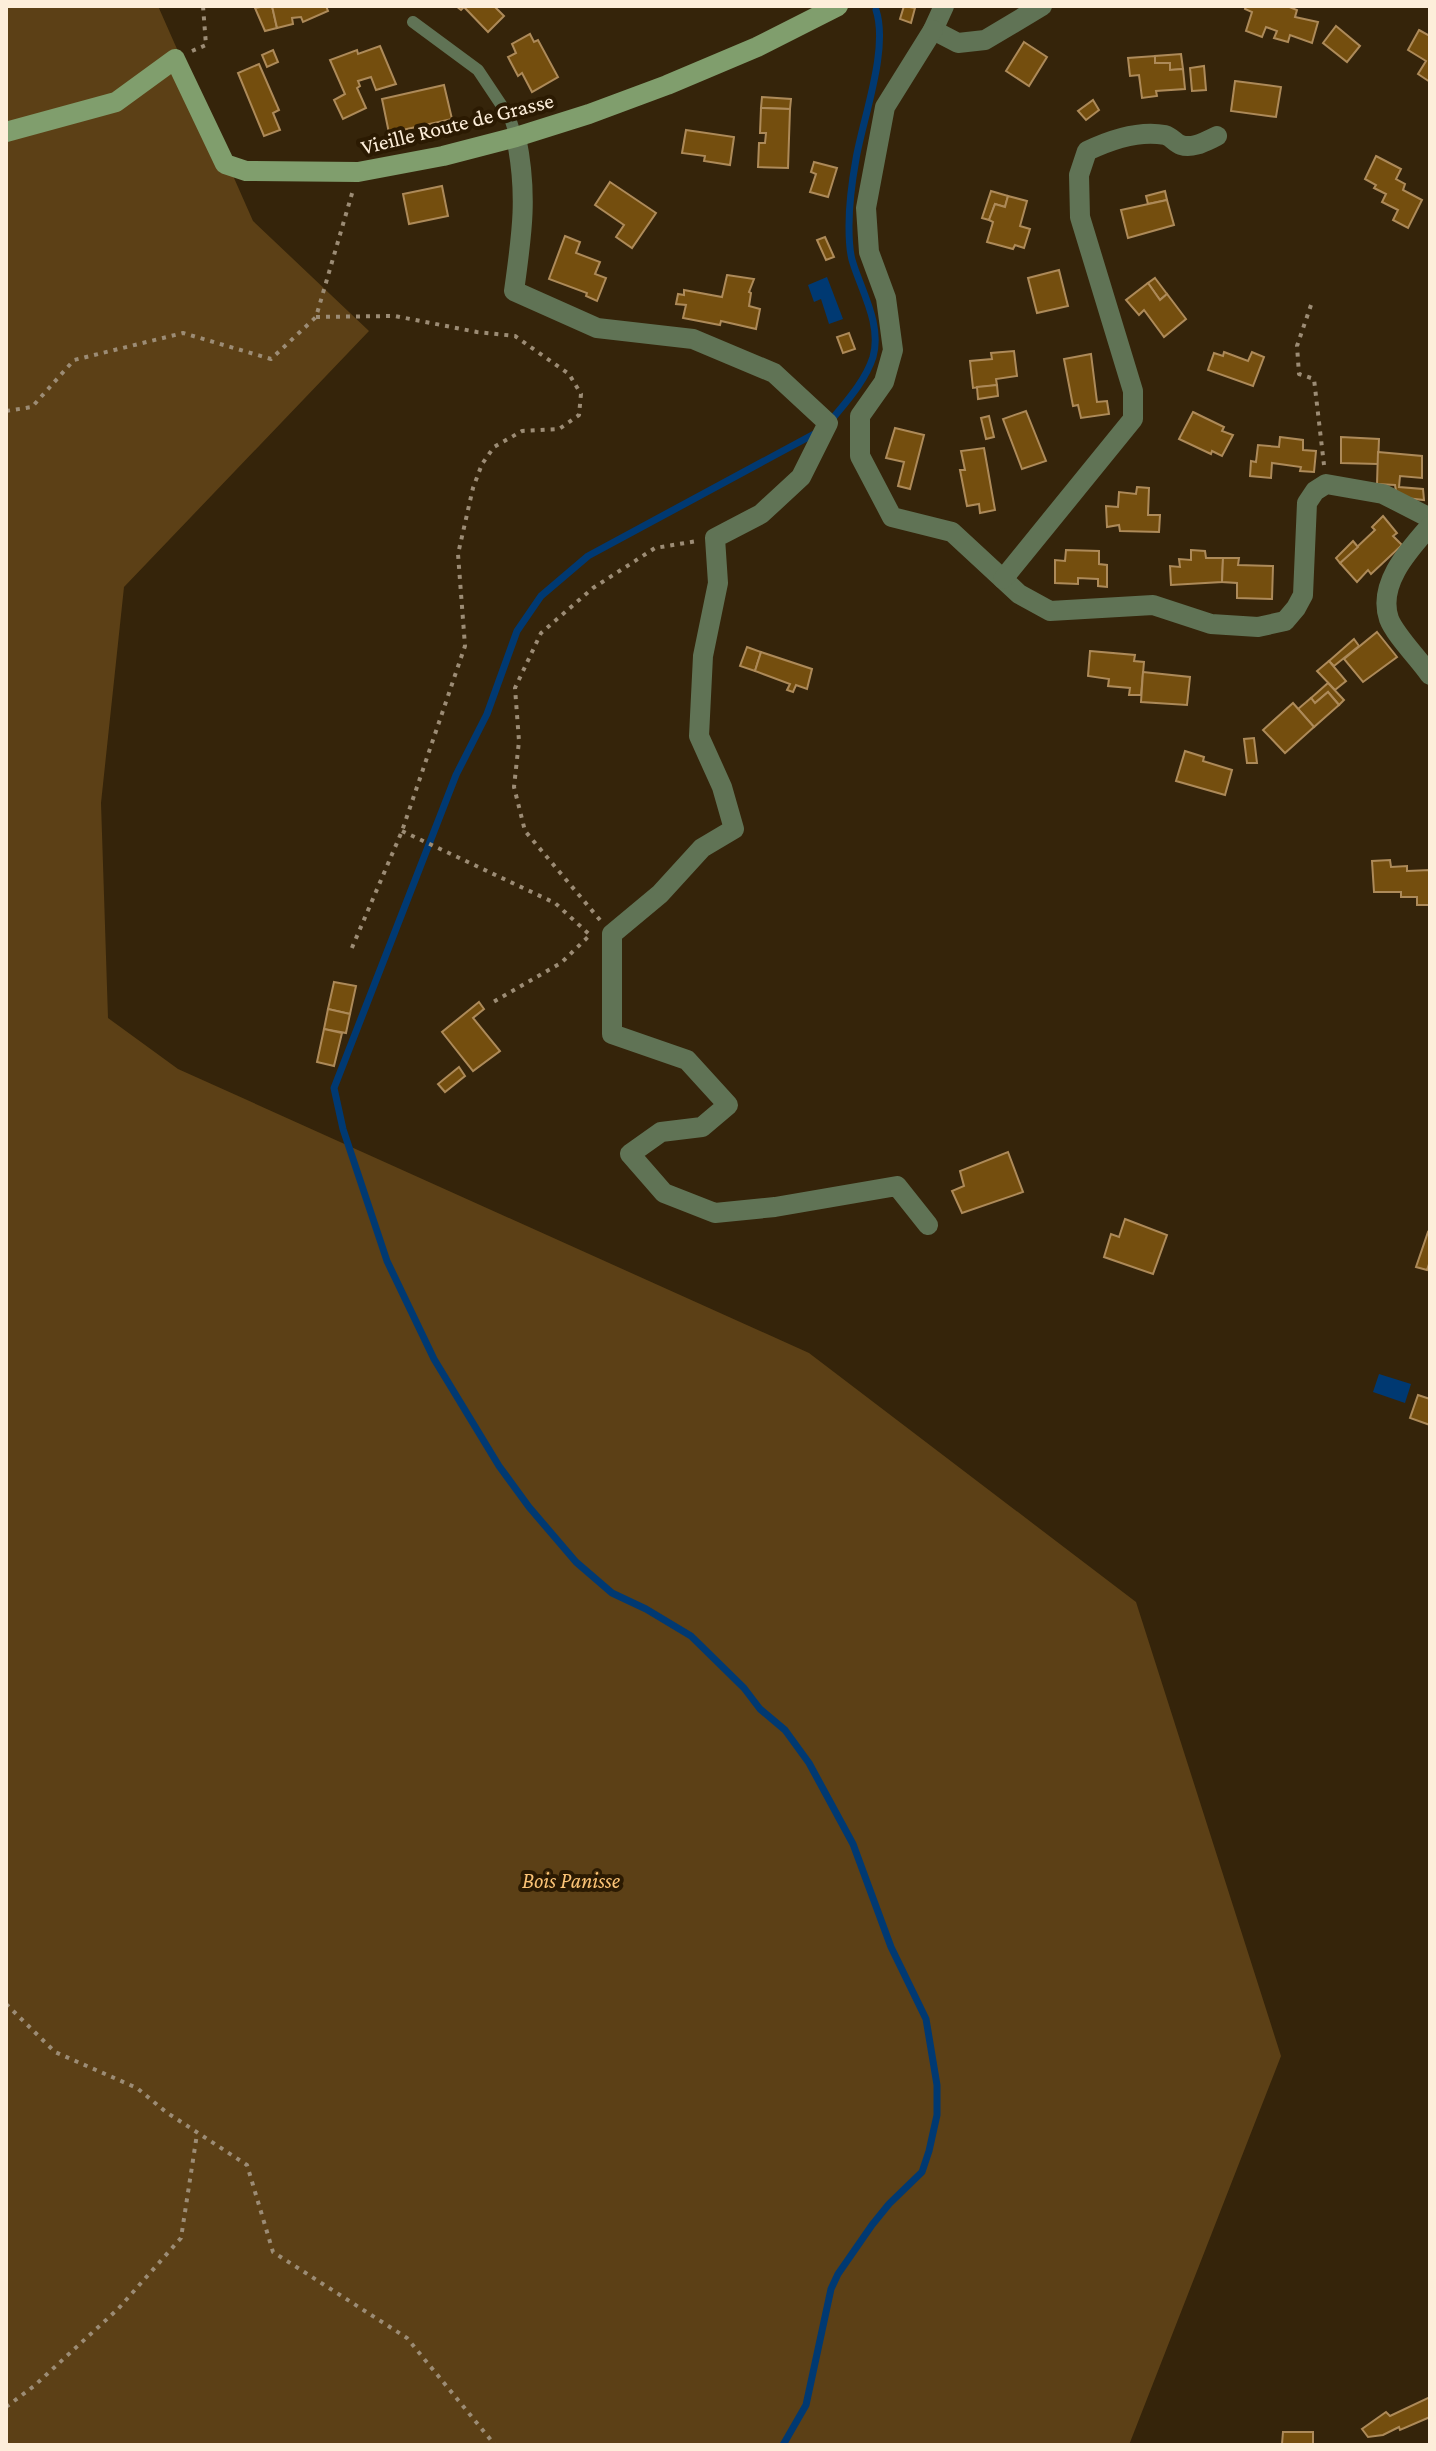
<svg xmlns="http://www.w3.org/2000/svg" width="1436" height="2451" font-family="'Crimson Pro',serif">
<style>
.green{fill:#5c4016}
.water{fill:#003972}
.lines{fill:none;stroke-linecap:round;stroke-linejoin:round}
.stream{stroke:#003972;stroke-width:7}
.building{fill:#744e0e;stroke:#ad8a59;stroke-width:2}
.path{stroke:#9c8c75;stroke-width:4;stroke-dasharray:4 6;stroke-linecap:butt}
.lane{stroke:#607355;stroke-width:12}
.street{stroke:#607355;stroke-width:20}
.secondary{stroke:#809e6d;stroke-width:20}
.labels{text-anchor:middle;stroke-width:8;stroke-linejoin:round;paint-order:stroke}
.street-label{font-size:22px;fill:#fdeeda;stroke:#2b1a02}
.park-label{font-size:22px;font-style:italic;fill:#fbc376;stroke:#2b1a02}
</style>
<rect width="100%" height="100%" fill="#35240a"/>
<path class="green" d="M 6,6 L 158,6 L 253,221 L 369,331 L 124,587 L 101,803 L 108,1018 L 178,1069 L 809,1353 L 1136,1602 L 1281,2056 L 1129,2445 L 6,2445 Z"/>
<g class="water">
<path d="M 827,277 L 843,319 L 829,324 L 821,299 L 814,302 L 808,285 Z"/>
<path d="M 1379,1374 L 1411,1384 L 1405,1403 L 1373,1392 Z"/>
</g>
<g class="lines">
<g class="stream">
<path d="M 829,423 C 845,403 865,382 873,357 C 882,325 862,292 853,263 C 849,252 849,238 849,226 C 849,205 852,181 856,159 C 863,118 889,49 876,10"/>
<path d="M 783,2445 L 806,2405 L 831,2289 L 838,2274 L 872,2225 L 889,2204 L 922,2172 L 929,2151 L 937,2115 L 937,2085 L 926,2019 L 891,1947 L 853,1844 L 809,1763 L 785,1730 L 760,1709 L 744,1688 L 691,1636 L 646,1609 L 612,1593 L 576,1562 L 529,1507 L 499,1466 L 434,1359 L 387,1261 L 343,1129 L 334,1088 L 456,775 L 487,714 L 517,631 L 541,596 L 588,556 L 816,433"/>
</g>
</g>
<g class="building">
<path d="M 266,6 L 272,6 L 277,28 L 265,31 L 255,8 Z"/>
<path d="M 272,6 L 326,6 L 328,11 L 303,22 L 301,17 L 292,18 L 293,24 L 277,28 Z"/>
<path d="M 456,6 L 494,6 L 504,16 L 488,32 L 464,7 L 461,10 Z"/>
<path d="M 904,6 L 915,8 L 911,23 L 900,19 Z"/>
<path d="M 1246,6 L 1287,6 L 1297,10 L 1295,17 L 1318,22 L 1312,43 L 1290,35 L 1288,42 L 1274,38 L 1277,31 L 1266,27 L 1262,37 L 1246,31 L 1252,12 L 1245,9 Z"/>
<path d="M 1336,26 L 1360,46 L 1347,62 L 1323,43 Z"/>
<path d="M 1419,30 L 1430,36 L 1430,82 L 1418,74 L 1426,61 L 1408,50 Z"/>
<path d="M 530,34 L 534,42 L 538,40 L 558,77 L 532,92 L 522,73 L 518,76 L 508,57 L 516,53 L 512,44 Z"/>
<path d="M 1024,42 L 1047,57 L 1029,86 L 1006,71 Z"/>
<path d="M 380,46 L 396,84 L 376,90 L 371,77 L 358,81 L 360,86 L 357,88 L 366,108 L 343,119 L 334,100 L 345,94 L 330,60 L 357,50 L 358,54 Z"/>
<path d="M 273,50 L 278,62 L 267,67 L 262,55 Z"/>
<path d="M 1181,54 L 1183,69 L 1170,70 L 1170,63 L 1155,63 L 1155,56 Z"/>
<path d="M 1155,56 L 1155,63 L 1170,63 L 1170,70 L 1183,69 L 1185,89 L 1156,91 L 1157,96 L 1142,98 L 1139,75 L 1130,76 L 1128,58 Z"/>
<path d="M 259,64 L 279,110 L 273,113 L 280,130 L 264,136 L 238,73 Z"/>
<path d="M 1204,66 L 1206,90 L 1192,91 L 1190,68 Z"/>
<path d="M 1235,81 L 1281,87 L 1276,117 L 1231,111 Z"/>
<path d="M 444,85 L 452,119 L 389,133 L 382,99 Z"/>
<path d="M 762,97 L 791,99 L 790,109 L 761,108 Z"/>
<path d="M 1093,100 L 1099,110 L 1086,120 L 1078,111 Z"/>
<path d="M 761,108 L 790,109 L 788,168 L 758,167 L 759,143 L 765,143 L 766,133 L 760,133 Z"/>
<path d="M 686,130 L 734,137 L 730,165 L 704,161 L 705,156 L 682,153 Z"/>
<path d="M 1376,156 L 1401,169 L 1396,179 L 1405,184 L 1403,190 L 1422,200 L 1408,228 L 1393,220 L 1398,210 L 1382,202 L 1386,194 L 1374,188 L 1376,185 L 1365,179 Z"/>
<path d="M 814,162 L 837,168 L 828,197 L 810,192 L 816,174 L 811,172 Z"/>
<path d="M 610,182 L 656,213 L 632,248 L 616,237 L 624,225 L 595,205 Z"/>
<path d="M 442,186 L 448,216 L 409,224 L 403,194 Z"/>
<path d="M 991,191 L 1008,196 L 1005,207 L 995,204 L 989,220 L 982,218 Z"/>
<path d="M 1165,191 L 1167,200 L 1148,204 L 1146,196 Z"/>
<path d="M 1008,196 L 1027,201 L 1020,226 L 1030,229 L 1024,248 L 1015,245 L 1013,249 L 987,242 L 993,222 L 989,220 L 995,204 L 1005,207 Z"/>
<path d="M 1167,200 L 1174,225 L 1128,238 L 1121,210 Z"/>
<path d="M 565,236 L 580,242 L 576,253 L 600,262 L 595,274 L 606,278 L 597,301 L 586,296 L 587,293 L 549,279 Z"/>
<path d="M 825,237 L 834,257 L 826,260 L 817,240 Z"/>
<path d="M 1059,270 L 1068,306 L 1037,313 L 1028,278 Z"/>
<path d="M 727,275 L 754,279 L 749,292 L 751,293 L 749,306 L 760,309 L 756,329 L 721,321 L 720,325 L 683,318 L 686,305 L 676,304 L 678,294 L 684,295 L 684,290 L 722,297 Z"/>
<path d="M 1155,278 L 1167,294 L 1160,300 L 1148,283 Z"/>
<path d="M 1148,283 L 1160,300 L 1167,294 L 1186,319 L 1164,337 L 1144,310 L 1139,315 L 1126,300 Z"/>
<path d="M 849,333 L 855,349 L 843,353 L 837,337 Z"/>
<path d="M 1014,351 L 1017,376 L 996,379 L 997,385 L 973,388 L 970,361 L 992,359 L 991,353 Z"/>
<path d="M 1224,352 L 1248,361 L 1252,352 L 1264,357 L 1253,386 L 1208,370 L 1214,353 L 1223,356 Z"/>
<path d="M 1091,354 L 1097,402 L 1107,401 L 1109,414 L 1081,418 L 1078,405 L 1073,406 L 1064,359 Z"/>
<path d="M 997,385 L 998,396 L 978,399 L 977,387 Z"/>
<path d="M 1026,411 L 1046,461 L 1022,469 L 1003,419 Z"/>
<path d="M 1193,412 L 1224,427 L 1222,431 L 1233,435 L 1222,456 L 1212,451 L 1211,454 L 1179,439 Z"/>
<path d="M 989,416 L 994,437 L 986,439 L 981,418 Z"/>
<path d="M 895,428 L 924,435 L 910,489 L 898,486 L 904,462 L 886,458 Z"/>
<path d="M 1280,437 L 1303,440 L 1303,450 L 1316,451 L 1314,472 L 1300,471 L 1301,467 L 1272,463 L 1271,478 L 1250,476 L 1251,461 L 1256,462 L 1258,445 L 1279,447 Z"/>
<path d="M 1341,437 L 1379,439 L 1378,464 L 1341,463 Z"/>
<path d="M 984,448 L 995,510 L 980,513 L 979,504 L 967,506 L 960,470 L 965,470 L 961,451 Z"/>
<path d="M 1378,452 L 1422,456 L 1422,478 L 1400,476 L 1399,487 L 1423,489 L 1424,500 L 1397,497 L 1395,485 L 1377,484 Z"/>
<path d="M 1137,487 L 1149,488 L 1148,515 L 1160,515 L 1159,532 L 1120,531 L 1119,525 L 1107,527 L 1106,506 L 1118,507 L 1119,492 L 1136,494 Z"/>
<path d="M 1383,516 L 1397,533 L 1393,536 L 1402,545 L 1371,574 L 1368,570 L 1357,582 L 1340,563 L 1375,530 L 1372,527 Z"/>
<path d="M 1353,541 L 1358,547 L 1340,563 L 1336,558 Z"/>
<path d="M 1066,550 L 1099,551 L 1099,564 L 1107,565 L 1107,587 L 1098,586 L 1098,579 L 1078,578 L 1078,584 L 1055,583 L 1055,560 L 1065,561 Z"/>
<path d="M 1191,550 L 1205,551 L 1206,558 L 1223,558 L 1222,582 L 1171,585 L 1170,566 L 1180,567 L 1179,559 L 1191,560 Z"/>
<path d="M 1223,558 L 1239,558 L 1238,565 L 1273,566 L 1272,599 L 1237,598 L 1237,583 L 1222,582 Z"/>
<path d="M 1377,632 L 1397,657 L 1363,682 L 1344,659 Z"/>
<path d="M 1354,639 L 1359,646 L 1334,666 L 1329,661 Z"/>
<path d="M 747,647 L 761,652 L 755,671 L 740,666 Z"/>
<path d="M 1090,651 L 1135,655 L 1134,661 L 1144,662 L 1141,695 L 1129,695 L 1130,688 L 1108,686 L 1109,679 L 1088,676 Z"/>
<path d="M 761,652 L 812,669 L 807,689 L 796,685 L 793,692 L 787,690 L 790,684 L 755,671 Z"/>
<path d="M 1329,661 L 1346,681 L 1335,690 L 1317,671 Z"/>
<path d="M 1143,672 L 1190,677 L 1187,705 L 1141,702 Z"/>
<path d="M 1328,683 L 1344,700 L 1339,705 L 1328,692 L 1315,703 L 1311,698 Z"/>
<path d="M 1328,692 L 1339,705 L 1314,727 L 1298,709 L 1311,698 L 1315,703 Z"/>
<path d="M 1293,703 L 1314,727 L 1285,753 L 1263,730 Z"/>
<path d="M 1254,738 L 1257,763 L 1247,763 L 1244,739 Z"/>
<path d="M 1185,751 L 1204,757 L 1203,761 L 1232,770 L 1225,795 L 1176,781 Z"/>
<path d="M 1390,860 L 1391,867 L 1407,866 L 1407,871 L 1430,870 L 1430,905 L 1417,905 L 1417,897 L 1401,897 L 1401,892 L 1374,892 L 1372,861 Z"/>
<path d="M 334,982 L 356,986 L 350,1014 L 328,1009 Z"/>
<path d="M 479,1002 L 484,1009 L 473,1018 L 500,1051 L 473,1071 L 442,1032 Z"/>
<path d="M 328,1009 L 350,1014 L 346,1033 L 324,1029 Z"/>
<path d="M 324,1029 L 342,1033 L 334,1066 L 317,1062 Z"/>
<path d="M 459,1067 L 465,1076 L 445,1092 L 438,1084 Z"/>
<path d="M 1008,1152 L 1023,1192 L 962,1213 L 952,1191 L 964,1186 L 960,1171 Z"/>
<path d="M 1125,1219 L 1167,1235 L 1153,1274 L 1104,1257 L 1111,1234 L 1119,1237 Z"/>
<path d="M 1428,1232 L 1430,1233 L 1430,1261 L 1427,1270 L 1416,1267 Z"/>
<path d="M 1418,1395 L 1430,1399 L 1430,1425 L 1410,1418 Z"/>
<path d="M 1430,2397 L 1430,2417 L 1400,2430 L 1399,2427 L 1383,2435 L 1368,2437 L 1362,2429 L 1386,2412 L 1390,2416 Z"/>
<path d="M 1283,2432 L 1313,2432 L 1313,2445 L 1282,2444 Z"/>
</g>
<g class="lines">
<g class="path">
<path d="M 192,51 L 206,45 L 203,6"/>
<path d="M 1311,305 L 1297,346 L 1299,374 L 1314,379 L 1324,465"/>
<path d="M 316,317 L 395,316 L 477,332 L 515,336 L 569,374 L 581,394 L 579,415 L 559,429 L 522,431 L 494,447 L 482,464 L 473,488 L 458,554 L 465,646 L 402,831 L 351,950"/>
<path d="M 6,411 L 32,407 L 74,360 L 183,333 L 271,359 L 316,317 L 353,190"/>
<path d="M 402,831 L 555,903 L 590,935 L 561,963 L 493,1002"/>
<path d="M 600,920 L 525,831 L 514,787 L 519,741 L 515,688 L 541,633 L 593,588 L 655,548 L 697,541"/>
<path d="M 6,2004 L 55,2052 L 137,2088 L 166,2112 L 247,2165 L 273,2252 L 407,2338 L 495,2445"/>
<path d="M 6,2407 L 34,2386 L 118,2309 L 181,2238 L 197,2134"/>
</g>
<path class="lane" d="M 413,22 L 478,70 L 510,118 L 516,137"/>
<g class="street">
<path d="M 944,6 L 933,30 L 958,43 L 985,40 L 1042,6"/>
<path d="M 933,30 L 885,107 L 866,208 L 869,252 L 886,298 L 893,350 L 884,382 L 860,416 L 860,456 L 892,517 L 952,532 L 1019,594 L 1050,611 L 1153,605 L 1211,624 L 1258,627 L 1285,621 L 1296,608 L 1303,595 L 1307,503 L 1315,491 L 1326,484 L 1383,494 L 1430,518"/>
<path d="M 516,137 C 528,194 522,234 514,291 L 597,328 L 693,339 L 774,373 L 828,423 L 801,477 L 761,514 L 715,538 L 718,583 L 703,656 L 699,736 L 722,787 L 734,829 L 702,848 L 660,894 L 612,934 L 612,1034 L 687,1060 L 728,1105 L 702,1127 L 661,1132 L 630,1154 L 664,1193 L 715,1213 L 775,1207 L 897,1186 L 928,1225"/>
<path d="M 1430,526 C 1409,550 1377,584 1389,619 C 1395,635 1420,660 1430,675"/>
<path d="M 1003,579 L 1133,419 L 1133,391 L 1080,217 L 1079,175 L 1087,151 C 1110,140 1139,130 1165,135 C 1172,137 1175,143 1181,145 C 1193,149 1206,141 1217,136"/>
</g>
<path class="secondary" d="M 6,132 L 116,102 L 175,59 L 225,164 L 246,171 L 358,172 L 443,156 L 516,137 L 589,114 L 667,85 L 757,47 L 838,6"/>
</g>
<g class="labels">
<g class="street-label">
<text transform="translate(457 123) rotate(-14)" y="8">Vieille Route de Grasse</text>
</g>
<g class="park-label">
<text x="571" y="1888">Bois Panisse</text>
</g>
</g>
<rect width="1436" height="2451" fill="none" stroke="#fdeeda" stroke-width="16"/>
</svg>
